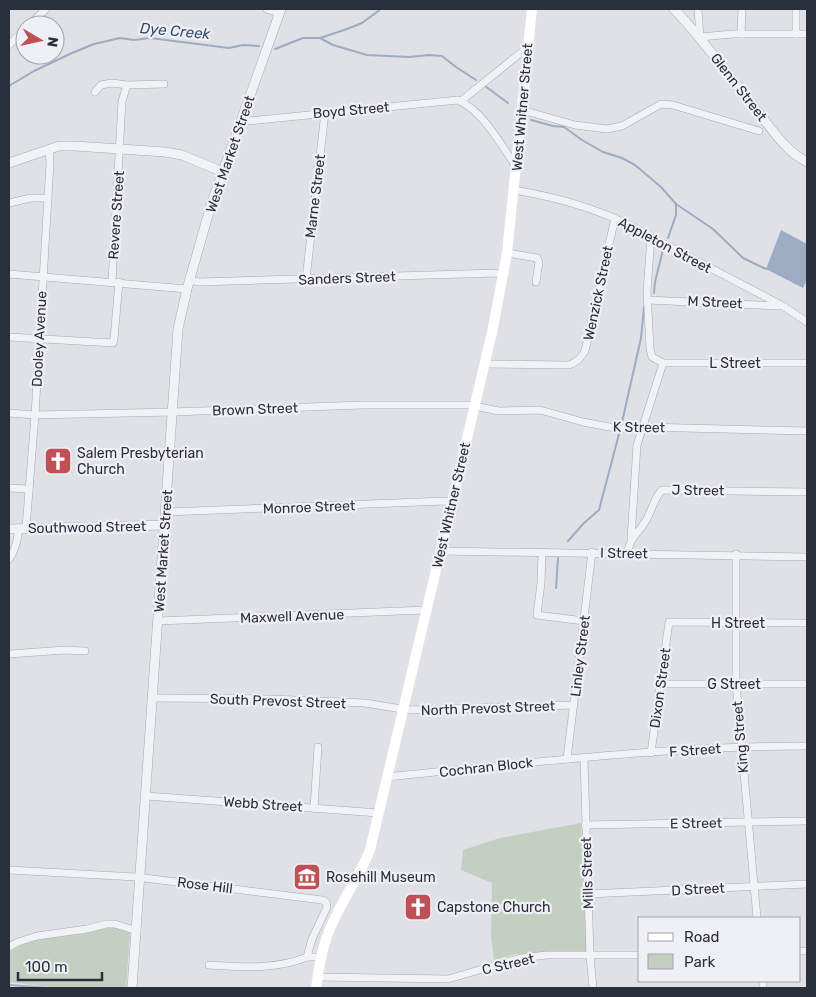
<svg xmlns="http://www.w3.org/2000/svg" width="816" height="997" font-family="Rubik,sans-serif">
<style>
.green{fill:#c3d0c1}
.water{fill:#9dacc3}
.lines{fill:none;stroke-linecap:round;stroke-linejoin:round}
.stream{stroke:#9dacc3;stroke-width:2}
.minor-casing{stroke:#a5a8b0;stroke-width:8}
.tertiary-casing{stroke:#a5a8b0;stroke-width:10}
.minor{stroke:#f1f2f5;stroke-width:7}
.tertiary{stroke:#f1f2f5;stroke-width:9}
.secondary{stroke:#fff;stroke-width:10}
.labels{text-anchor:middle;stroke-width:4.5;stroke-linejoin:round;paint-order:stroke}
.street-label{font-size:14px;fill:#2a2f3c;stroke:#eef0f5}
.poi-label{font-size:14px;fill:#2a2f3c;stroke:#eef0f5;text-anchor:start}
.water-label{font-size:15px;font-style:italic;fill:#384a6c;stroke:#eef0f5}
</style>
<rect width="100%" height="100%" fill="#dfe1e7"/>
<g class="green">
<path d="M 581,823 L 587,952 L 516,954 L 494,960 L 491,935 L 492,883 L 461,870 L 463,850 L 500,838 Z"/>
<path d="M 111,926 L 129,931 L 130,934 L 126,988 L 59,988 L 9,982 L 9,952 L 30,941 L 55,936 L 83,934 L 100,928 Z"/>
</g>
<path class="water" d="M 781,230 L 807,244 L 807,280 L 803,288 L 766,269 Z"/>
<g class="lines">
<g class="stream">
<path d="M 320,38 L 333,45 L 367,55 L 409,57 L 429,55 L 442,56 L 456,67 L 476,80"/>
<path d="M 275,49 L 303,38 L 320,38 L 347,29 L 362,23 L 381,9"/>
<path d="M 9,86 L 34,71 L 72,53 L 94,44 L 120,38 L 134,40 L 150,38 L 229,48 L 243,45 L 259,46"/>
<path d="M 485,86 L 508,103"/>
<path d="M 531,120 L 553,126 L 564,127 L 582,140 L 603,152 L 622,158 L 635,165 L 661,187 L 676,204 L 713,229 L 743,258 L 766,269"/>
<path d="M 668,238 L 676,215 L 676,204"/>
<path d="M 654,293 L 655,282 L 663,250"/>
<path d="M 622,422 L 641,338 L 644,307"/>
<path d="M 568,541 L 584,523 L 599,510 L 619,434"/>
<path d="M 556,588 L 558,558"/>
<path d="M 9,985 L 48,988"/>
</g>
<g class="minor-casing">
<g id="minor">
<path d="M 267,9 L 279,13"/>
<path d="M 698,9 L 700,37 L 733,34 L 807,34"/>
<path d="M 29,25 L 46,9"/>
<path d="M 741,34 L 742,9"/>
<path d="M 796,34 L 796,9"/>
<path d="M 9,45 L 25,29"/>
<path d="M 95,92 L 101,85 L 112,83 L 127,85 L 164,84"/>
<path d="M 461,101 L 528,47"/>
<path d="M 522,110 L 575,125 L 607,129 L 622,126 L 661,104 L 673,105 L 759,131"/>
<path d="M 242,120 L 248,121 L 458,100 C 484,112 501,145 517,168"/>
<path d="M 514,190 C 562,198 610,212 651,237 L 783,306 L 807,322"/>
<path d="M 9,203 L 31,198 L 48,198"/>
<path d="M 507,253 L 537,258 L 539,262 L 536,282"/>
<path d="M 9,274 L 187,289"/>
<path d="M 306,279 L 325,112"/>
<path d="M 190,280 L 199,282 L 497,273 L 504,275"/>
<path d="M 112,282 L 122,101 L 127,85"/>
<path d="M 647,300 L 779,306"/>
<path d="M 9,337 L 113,343 L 114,339 L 119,282"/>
<path d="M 663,363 L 807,363"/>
<path d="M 484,364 L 569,365 C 577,362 580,359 585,351 L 615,218"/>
<path d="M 474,406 L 499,411 L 540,410 L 583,422 L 620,429 L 644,427 L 807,431"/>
<path d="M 9,413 L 35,415 L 173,412 L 362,405 L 475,405"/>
<path d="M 9,488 L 29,489"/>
<path d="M 166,512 L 445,501 L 452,503"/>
<path d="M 26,528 L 35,415 L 50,163 L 49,149"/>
<path d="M 631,539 L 637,445 L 663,363 L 652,357 L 650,349 L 647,291 L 651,237"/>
<path d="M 441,551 L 807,557"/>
<path d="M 542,552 L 541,583 L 537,615 L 584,621"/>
<path d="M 627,553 C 632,535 636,536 645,522 C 652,512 653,499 662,490 L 807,492"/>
<path d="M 736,554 L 736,684 L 757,918"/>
<path d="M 9,559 C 16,550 17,540 19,529"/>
<path d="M 158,621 L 425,610"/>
<path d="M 9,654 L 65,650 L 85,651"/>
<path d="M 661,684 L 807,684"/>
<path d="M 153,698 L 271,699 L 365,703 L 408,710 L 574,705"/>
<path d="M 651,753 L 669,622 L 807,623"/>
<path d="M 584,758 L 590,956 L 593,988"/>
<path d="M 567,759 L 592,552"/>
<path d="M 387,777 C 527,763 667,746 807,746"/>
<path d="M 146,796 L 379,813"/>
<path d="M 314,808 L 318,747"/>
<path d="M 585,825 L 807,821"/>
<path d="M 9,870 L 136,877 L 322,900 L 326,902 L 327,907 L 312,939 L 307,957 L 321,957"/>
<path d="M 588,894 L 807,884"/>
<path d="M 9,947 L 18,942 L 37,936 L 87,929 L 106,924 L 115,924 L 137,931"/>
<path d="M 800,951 L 807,951"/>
<path d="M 209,965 C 243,967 275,970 307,957"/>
<path d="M 318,977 L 448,979 L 521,958 L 547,955 L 640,955"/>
<path d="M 763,981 L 763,988"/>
</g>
</g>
<g class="tertiary-casing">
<g id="tertiary">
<path d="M 674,9 C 705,41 730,78 759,113 C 773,131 786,151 807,162"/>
<path d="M 9,163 L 59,146 L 75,146 L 165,152 L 182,155 L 223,172"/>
<path d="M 9,529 L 165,525"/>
<path d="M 132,988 L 178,329 L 187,289 L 211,205 L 281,9"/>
</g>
</g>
<use href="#minor" class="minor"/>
<use href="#tertiary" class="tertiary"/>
<path class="secondary" d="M 316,988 C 318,974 320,959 324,946 C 333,913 357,882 370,850 L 493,328 L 507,253 L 532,9"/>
</g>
<defs>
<g id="church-square" transform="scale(1.4375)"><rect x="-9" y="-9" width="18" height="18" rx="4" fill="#c05056" stroke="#eef0f5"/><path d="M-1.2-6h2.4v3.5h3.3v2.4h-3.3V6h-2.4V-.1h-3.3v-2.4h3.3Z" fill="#fff"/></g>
<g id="museum-square" transform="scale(1.4375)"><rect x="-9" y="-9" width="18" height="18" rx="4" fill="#c05056" stroke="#eef0f5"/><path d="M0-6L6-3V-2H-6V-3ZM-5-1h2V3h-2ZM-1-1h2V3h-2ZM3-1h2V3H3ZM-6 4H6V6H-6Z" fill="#fff"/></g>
</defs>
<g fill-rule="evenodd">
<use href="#church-square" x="58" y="461"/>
<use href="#museum-square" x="307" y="877"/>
<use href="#church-square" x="418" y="907"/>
</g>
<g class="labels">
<g class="street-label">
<text transform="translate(739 87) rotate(52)" y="5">Glenn Street</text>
<text transform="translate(522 107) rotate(-85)" y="5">West Whitner Street</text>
<text transform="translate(351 110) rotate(-5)" y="5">Boyd Street</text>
<text transform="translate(230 154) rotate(-71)" y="5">West Market Street</text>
<text transform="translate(315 196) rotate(-83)" y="5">Marne Street</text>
<text transform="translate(116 215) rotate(-86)" y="5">Revere Street</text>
<text transform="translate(665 245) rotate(28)" y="5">Appleton Street</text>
<text transform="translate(347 278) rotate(-2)" y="5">Sanders Street</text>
<text transform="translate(598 293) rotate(-78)" y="5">Wenzick Street</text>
<text transform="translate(715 302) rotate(3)" y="5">M Street</text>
<text transform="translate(39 339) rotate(-87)" y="5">Dooley Avenue</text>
<text x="735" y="368">L Street</text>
<text transform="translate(255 409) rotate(-2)" y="5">Brown Street</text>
<text transform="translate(639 427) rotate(1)" y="5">K Street</text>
<text transform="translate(698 490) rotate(1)" y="5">J Street</text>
<text transform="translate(451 505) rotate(-77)" y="5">West Whitner Street</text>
<text transform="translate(309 507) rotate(-2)" y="5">Monroe Street</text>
<text transform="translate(87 527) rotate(-1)" y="5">Southwood Street</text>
<text transform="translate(163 551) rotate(-86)" y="5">West Market Street</text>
<text transform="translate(624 553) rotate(1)" y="5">I Street</text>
<text transform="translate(292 616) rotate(-2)" y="5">Maxwell Avenue</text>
<text x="738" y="628">H Street</text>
<text transform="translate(580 656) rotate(-83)" y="5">Linley Street</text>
<text x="734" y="689">G Street</text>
<text transform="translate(660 688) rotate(-82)" y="5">Dixon Street</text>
<text transform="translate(278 701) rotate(2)" y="5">South Prevost Street</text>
<text transform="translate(488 708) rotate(-2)" y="5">North Prevost Street</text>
<text transform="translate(740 737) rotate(-95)" y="5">King Street</text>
<text transform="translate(695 750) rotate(-4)" y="5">F Street</text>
<text transform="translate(486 767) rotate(-6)" y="5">Cochran Block</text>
<text transform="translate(263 804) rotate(4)" y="5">Webb Street</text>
<text transform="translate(696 823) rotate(-1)" y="5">E Street</text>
<text transform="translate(587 873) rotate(-92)" y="5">Mills Street</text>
<text transform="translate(205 885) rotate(7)" y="5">Rose Hill</text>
<text transform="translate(698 889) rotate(-3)" y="5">D Street</text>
<text transform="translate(508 964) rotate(-13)" y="5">C Street</text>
</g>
<g class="poi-label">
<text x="77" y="458">Salem Presbyterian<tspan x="77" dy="16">Church</tspan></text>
<text x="326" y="882">Rosehill Museum</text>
<text x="437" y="912">Capstone Church</text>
</g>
<g class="water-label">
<text transform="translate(175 31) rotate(5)" y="5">Dye Creek</text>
</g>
</g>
<rect width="816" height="997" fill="none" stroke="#2a2f3c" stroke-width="20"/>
<rect x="638" y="917" width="162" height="65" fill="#eef0f5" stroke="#a0a3ab"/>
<rect x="648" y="933" width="25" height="8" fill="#ffffff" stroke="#a0a3ab"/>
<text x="684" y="942" font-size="15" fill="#2a2f3c">Road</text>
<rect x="648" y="954" width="25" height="15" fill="#c3d0c1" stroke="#a0a3ab"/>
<text x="684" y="967" font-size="15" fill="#2a2f3c">Park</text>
<g transform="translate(40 40) rotate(99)"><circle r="24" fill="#eef0f5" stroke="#a0a3ab"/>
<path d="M0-4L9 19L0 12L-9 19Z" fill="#c05056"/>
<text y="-8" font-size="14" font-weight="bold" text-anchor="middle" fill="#2a2f3c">N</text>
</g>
<path d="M18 972v8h84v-8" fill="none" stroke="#2a2f3c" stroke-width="2.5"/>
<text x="25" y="972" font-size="15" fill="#2a2f3c" stroke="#eef0f5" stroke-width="4" paint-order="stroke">100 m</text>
</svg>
